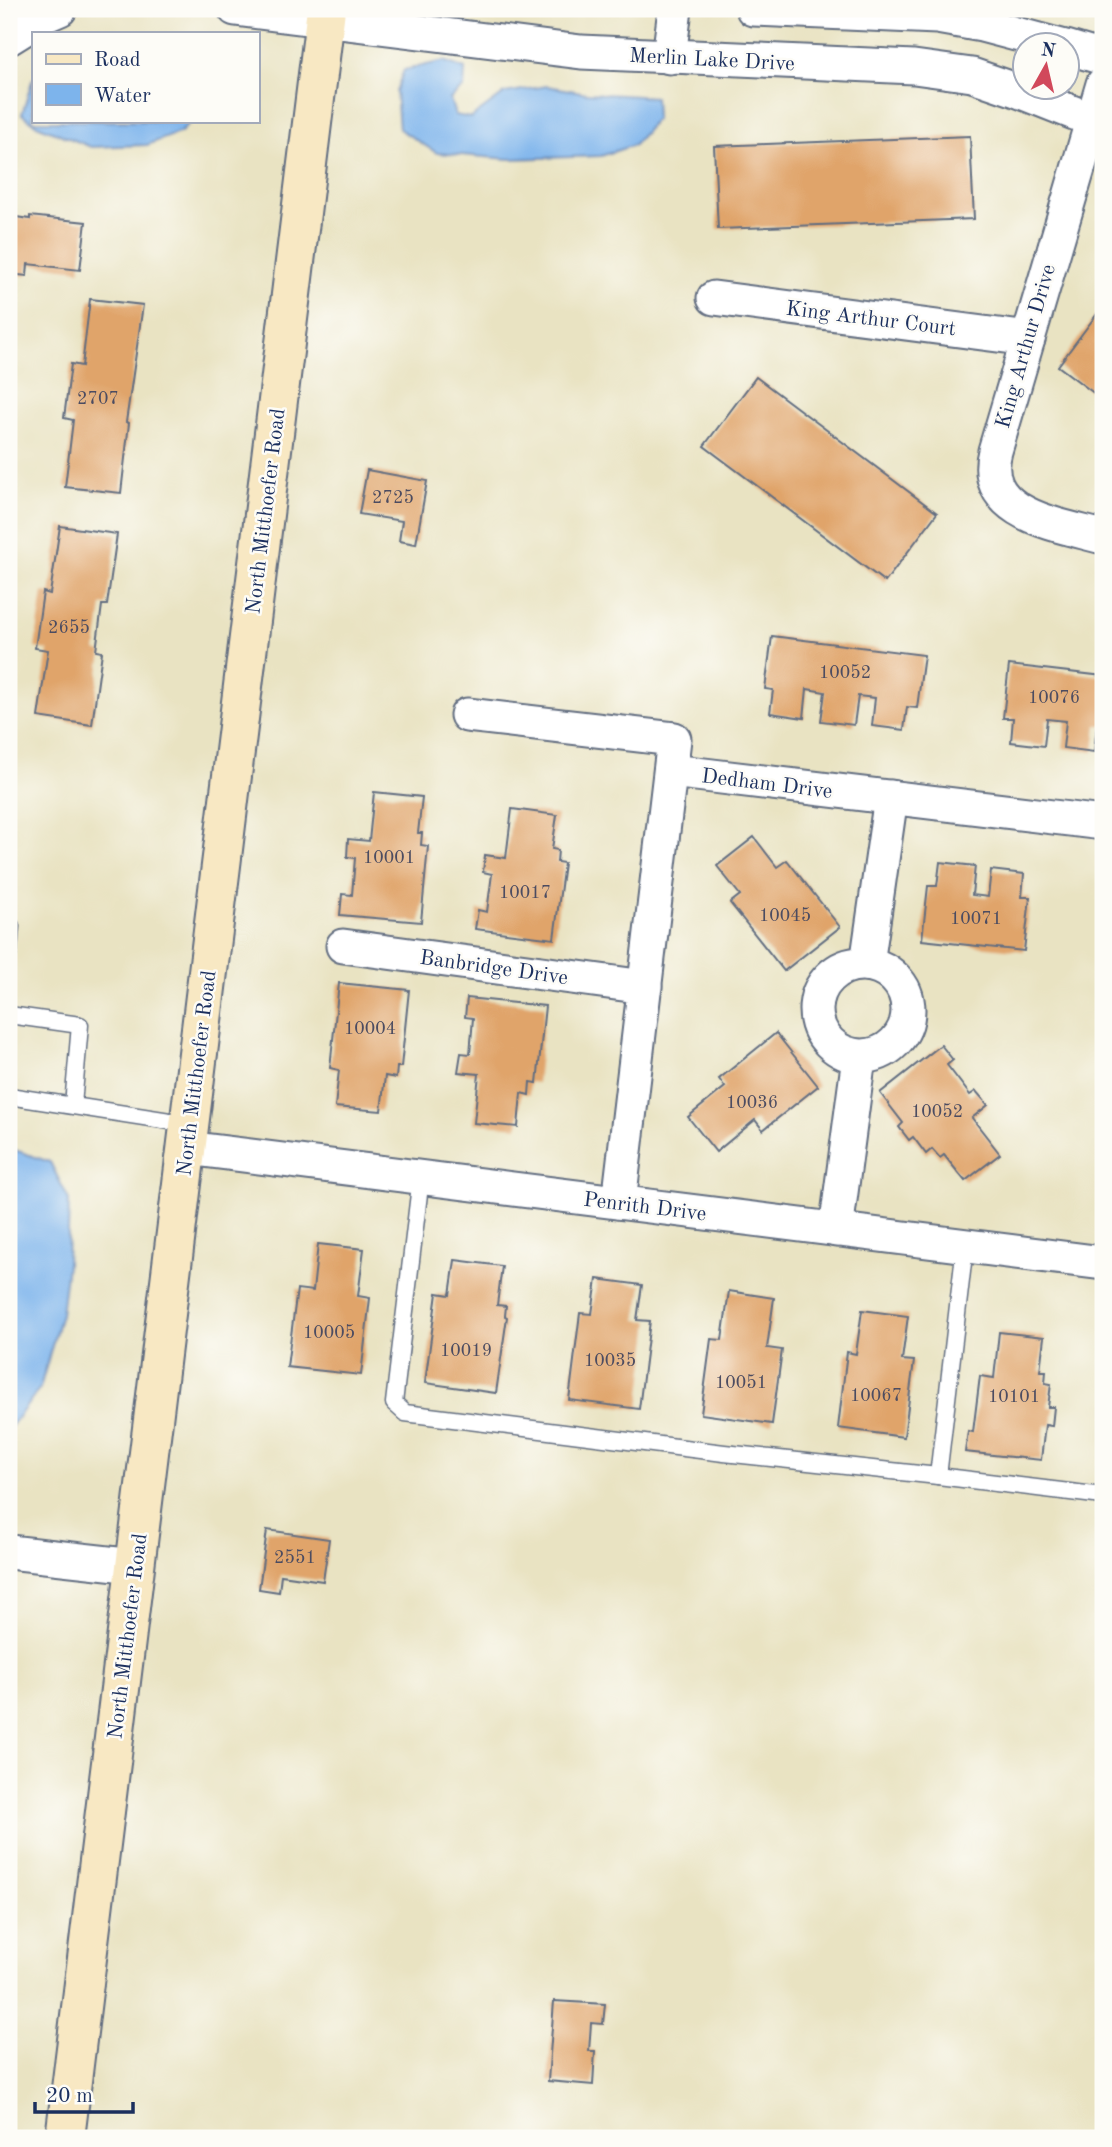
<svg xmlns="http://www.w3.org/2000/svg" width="1112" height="2147" font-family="'Old Standard TT',serif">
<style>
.water{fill:#7db4ec;stroke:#4c72a5;stroke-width:2}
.building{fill:#e0a46a}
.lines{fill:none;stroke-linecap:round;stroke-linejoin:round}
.lane-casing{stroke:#636e81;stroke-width:19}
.street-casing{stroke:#636e81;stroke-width:37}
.secondary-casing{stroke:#636e81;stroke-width:42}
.lane{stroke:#fff;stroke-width:16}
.street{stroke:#fff;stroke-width:33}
.secondary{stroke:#f8e8c3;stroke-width:38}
.labels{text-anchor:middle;stroke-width:5;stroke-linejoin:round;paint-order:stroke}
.number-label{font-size:18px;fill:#4c4c61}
.street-label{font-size:21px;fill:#1b2f5e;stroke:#fdfcf7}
</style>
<rect width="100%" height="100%" fill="#fdfcf7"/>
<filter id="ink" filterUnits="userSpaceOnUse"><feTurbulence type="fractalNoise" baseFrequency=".0143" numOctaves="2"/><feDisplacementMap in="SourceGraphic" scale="14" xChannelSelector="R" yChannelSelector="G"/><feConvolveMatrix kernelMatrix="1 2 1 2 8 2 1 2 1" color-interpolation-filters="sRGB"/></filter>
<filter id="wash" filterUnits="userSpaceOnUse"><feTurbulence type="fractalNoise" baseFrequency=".00686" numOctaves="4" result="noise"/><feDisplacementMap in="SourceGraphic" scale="28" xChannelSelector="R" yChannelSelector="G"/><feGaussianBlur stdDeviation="1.57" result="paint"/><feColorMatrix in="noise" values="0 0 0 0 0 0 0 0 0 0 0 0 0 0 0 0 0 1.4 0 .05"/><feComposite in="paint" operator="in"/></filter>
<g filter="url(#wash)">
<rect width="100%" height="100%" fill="#e9e3c2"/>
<g class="water">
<path d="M 444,61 L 465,69 L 464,87 L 450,99 L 455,115 L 471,118 L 505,93 L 547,86 L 587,93 L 655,97 L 656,119 L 634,145 L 601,156 L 509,159 L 437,153 L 399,129 L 396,91 L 404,70 Z"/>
<path d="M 33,78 L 33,121 L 191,121 L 181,132 L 147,145 L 91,147 L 37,125 L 22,114 Z"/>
<path d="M 9,1148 L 50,1162 L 69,1200 L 67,1265 L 61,1314 L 40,1388 L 9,1429 Z"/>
</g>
<g id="blocks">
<g class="building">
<path d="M 970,136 L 974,219 L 718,229 L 714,146 Z"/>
<path d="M 9,216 L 30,219 L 30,216 L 86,222 L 80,270 L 28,264 L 27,276 L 9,274 Z"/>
<path d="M 90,299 L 143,305 L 126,422 L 129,423 L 121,493 L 65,487 L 73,420 L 64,418 L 71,364 L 82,366 Z"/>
<path d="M 1103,306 L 1103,400 L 1058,366 Z"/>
<path d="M 756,377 L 937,513 L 885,582 L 704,446 Z"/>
<path d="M 367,470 L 427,481 L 416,544 L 399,541 L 402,521 L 359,514 Z"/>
<path d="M 60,526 L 117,534 L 107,605 L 102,605 L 96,651 L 102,652 L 92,725 L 38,717 L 48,650 L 35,648 L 43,592 L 50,594 Z"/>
<path d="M 772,636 L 924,655 L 917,708 L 907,707 L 904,730 L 872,726 L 875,698 L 858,696 L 854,725 L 821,721 L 825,692 L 807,689 L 804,718 L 770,713 L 773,690 L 765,689 Z"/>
<path d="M 1009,665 L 1103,676 L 1103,726 L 1097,725 L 1094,752 L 1063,748 L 1066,721 L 1047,719 L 1044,746 L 1011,742 L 1013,718 L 1003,718 Z"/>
<path d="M 374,792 L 422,797 L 418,833 L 422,833 L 421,845 L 428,846 L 421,922 L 340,915 L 342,894 L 352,895 L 355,858 L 347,857 L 348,839 L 369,841 Z"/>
<path d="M 512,809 L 557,815 L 552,849 L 558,850 L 557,862 L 564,863 L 554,939 L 475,929 L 478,910 L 487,912 L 492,874 L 483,872 L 485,855 L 506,858 Z"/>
<path d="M 754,837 L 777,867 L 787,860 L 840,927 L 784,971 L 730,903 L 740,895 L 717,866 Z"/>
<path d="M 940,862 L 975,866 L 972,895 L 988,897 L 991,870 L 1024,874 L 1022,897 L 1030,897 L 1024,951 L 922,940 L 928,886 L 937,886 Z"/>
<path d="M 339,983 L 409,990 L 401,1067 L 397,1067 L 396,1078 L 385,1076 L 381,1111 L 335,1107 L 339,1070 L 330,1068 Z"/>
<path d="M 467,998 L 545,1006 L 537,1083 L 530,1082 L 529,1095 L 521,1093 L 518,1127 L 474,1123 L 479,1074 L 458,1072 L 461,1053 L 470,1054 L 473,1018 L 465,1017 Z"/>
<path d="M 776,1033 L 818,1086 L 763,1130 L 755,1120 L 716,1152 L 688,1117 L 725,1087 L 719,1079 Z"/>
<path d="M 941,1045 L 953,1060 L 947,1065 L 970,1095 L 976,1091 L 988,1105 L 972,1118 L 1000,1154 L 965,1181 L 944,1155 L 940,1158 L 932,1149 L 926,1154 L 913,1137 L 909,1140 L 899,1127 L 903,1123 L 880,1093 Z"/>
<path d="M 318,1244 L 364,1249 L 358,1296 L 370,1298 L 361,1375 L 287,1367 L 297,1289 L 313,1291 Z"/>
<path d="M 455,1260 L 502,1266 L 497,1305 L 506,1306 L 505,1316 L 507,1317 L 496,1393 L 425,1383 L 437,1293 L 450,1295 Z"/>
<path d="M 597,1279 L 642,1285 L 637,1320 L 650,1321 L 639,1409 L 569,1400 L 580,1313 L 592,1314 Z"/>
<path d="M 729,1291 L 774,1298 L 767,1348 L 782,1350 L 772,1424 L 701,1414 L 711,1339 L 722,1340 Z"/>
<path d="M 862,1310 L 908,1316 L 902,1360 L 914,1361 L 904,1437 L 838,1428 L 847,1352 L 856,1354 Z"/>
<path d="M 999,1332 L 1044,1337 L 1040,1371 L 1046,1371 L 1045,1383 L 1051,1384 L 1048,1407 L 1054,1407 L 1052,1426 L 1045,1425 L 1041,1460 L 965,1452 L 968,1431 L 973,1432 L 980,1376 L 994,1378 Z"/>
<path d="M 267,1530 L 329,1539 L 323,1581 L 281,1575 L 279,1592 L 259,1589 Z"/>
<path d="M 554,2001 L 605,2004 L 603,2024 L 591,2023 L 589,2051 L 595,2051 L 593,2085 L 548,2081 Z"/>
</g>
</g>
</g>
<g filter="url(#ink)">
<use href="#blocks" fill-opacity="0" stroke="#636e81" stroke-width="2"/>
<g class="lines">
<g class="lane-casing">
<g id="lane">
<path d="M 9,926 L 11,926 L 9,952"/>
<path d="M 9,1015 L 80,1025 L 73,1105"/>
<path d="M 9,1096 L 189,1124"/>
<path d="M 421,1177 L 394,1403 L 405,1413 L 724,1453 L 938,1476 L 1103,1496"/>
<path d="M 938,1476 L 965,1246"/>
</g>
</g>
<g class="street-casing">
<g id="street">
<path d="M 235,9 L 581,52 L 914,67 L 972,75 L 1016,90 L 1092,120"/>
<path d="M 753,9 L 937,17 L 982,25 L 1061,46"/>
<path d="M 9,38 L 46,15 L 60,9"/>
<path d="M 1066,47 L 1103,58"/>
<path d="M 669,57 L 675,9"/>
<path d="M 1103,84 L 995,451 C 978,515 1060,525 1103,537"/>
<path d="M 714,298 L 1028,339"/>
<path d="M 467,715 L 674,739 L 619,1202"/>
<path d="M 671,771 L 1103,823"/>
<path d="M 343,946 L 645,987"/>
<circle cx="862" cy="1010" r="46"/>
<path d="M 867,964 L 891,797"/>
<path d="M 187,1148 L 1103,1263"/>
<path d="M 836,1230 L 859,1057"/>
<path d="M 9,1552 L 135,1566"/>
</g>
</g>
<g class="secondary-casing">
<path id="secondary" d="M 65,2138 L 326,9"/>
</g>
<use href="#lane" class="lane"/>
<use href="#street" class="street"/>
<use href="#secondary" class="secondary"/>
</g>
</g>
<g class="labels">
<g class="number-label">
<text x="98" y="404">2707</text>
<text x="393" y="503">2725</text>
<text x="69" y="633">2655</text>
<text x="845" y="678">10052</text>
<text x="1054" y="703">10076</text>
<text x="389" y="863">10001</text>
<text x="525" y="898">10017</text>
<text x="785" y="921">10045</text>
<text x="976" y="924">10071</text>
<text x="370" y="1034">10004</text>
<text x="752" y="1108">10036</text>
<text x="937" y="1117">10052</text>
<text x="329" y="1338">10005</text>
<text x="466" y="1356">10019</text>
<text x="610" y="1366">10035</text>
<text x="741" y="1388">10051</text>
<text x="876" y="1401">10067</text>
<text x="1014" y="1402">10101</text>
<text x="295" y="1563">2551</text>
</g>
<g class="street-label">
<text transform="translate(712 59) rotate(3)" y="7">Merlin Lake Drive</text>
<text transform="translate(871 318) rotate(7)" y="7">King Arthur Court</text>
<text transform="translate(1025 346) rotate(-74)" y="7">King Arthur Drive</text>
<text transform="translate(265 511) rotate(-83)" y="7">North Mitthoefer Road</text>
<text transform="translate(767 783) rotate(7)" y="7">Dedham Drive</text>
<text transform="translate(494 967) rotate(8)" y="7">Banbridge Drive</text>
<text transform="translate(196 1073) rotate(-83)" y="7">North Mitthoefer Road</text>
<text transform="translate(645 1206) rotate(7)" y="7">Penrith Drive</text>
<text transform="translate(127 1636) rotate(-83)" y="7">North Mitthoefer Road</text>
</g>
</g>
<rect width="1112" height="2147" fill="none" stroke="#fdfcf7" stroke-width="35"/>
<rect x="32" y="32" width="228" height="91" fill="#fdfcf7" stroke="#a3aaba" stroke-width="2"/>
<rect x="46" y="54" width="35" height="10" fill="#f8e8c3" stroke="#a3aaba" stroke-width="2"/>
<text x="94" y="66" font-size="21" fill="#1b2f5e">Road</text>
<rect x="46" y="84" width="35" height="21" fill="#7db4ec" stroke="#a3aaba" stroke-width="2"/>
<text x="94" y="102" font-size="21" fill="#1b2f5e">Water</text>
<g transform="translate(1046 66) rotate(8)"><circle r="33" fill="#fdfcf7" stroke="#a3aaba" stroke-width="2"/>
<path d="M0-5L12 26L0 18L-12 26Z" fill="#d1495b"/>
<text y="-10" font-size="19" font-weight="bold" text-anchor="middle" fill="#1b2f5e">N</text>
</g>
<path d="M35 2102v10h98v-10" fill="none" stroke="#1b2f5e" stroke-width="3.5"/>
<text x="46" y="2102" font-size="21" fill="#1b2f5e" stroke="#fdfcf7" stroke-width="5" paint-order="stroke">20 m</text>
</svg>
